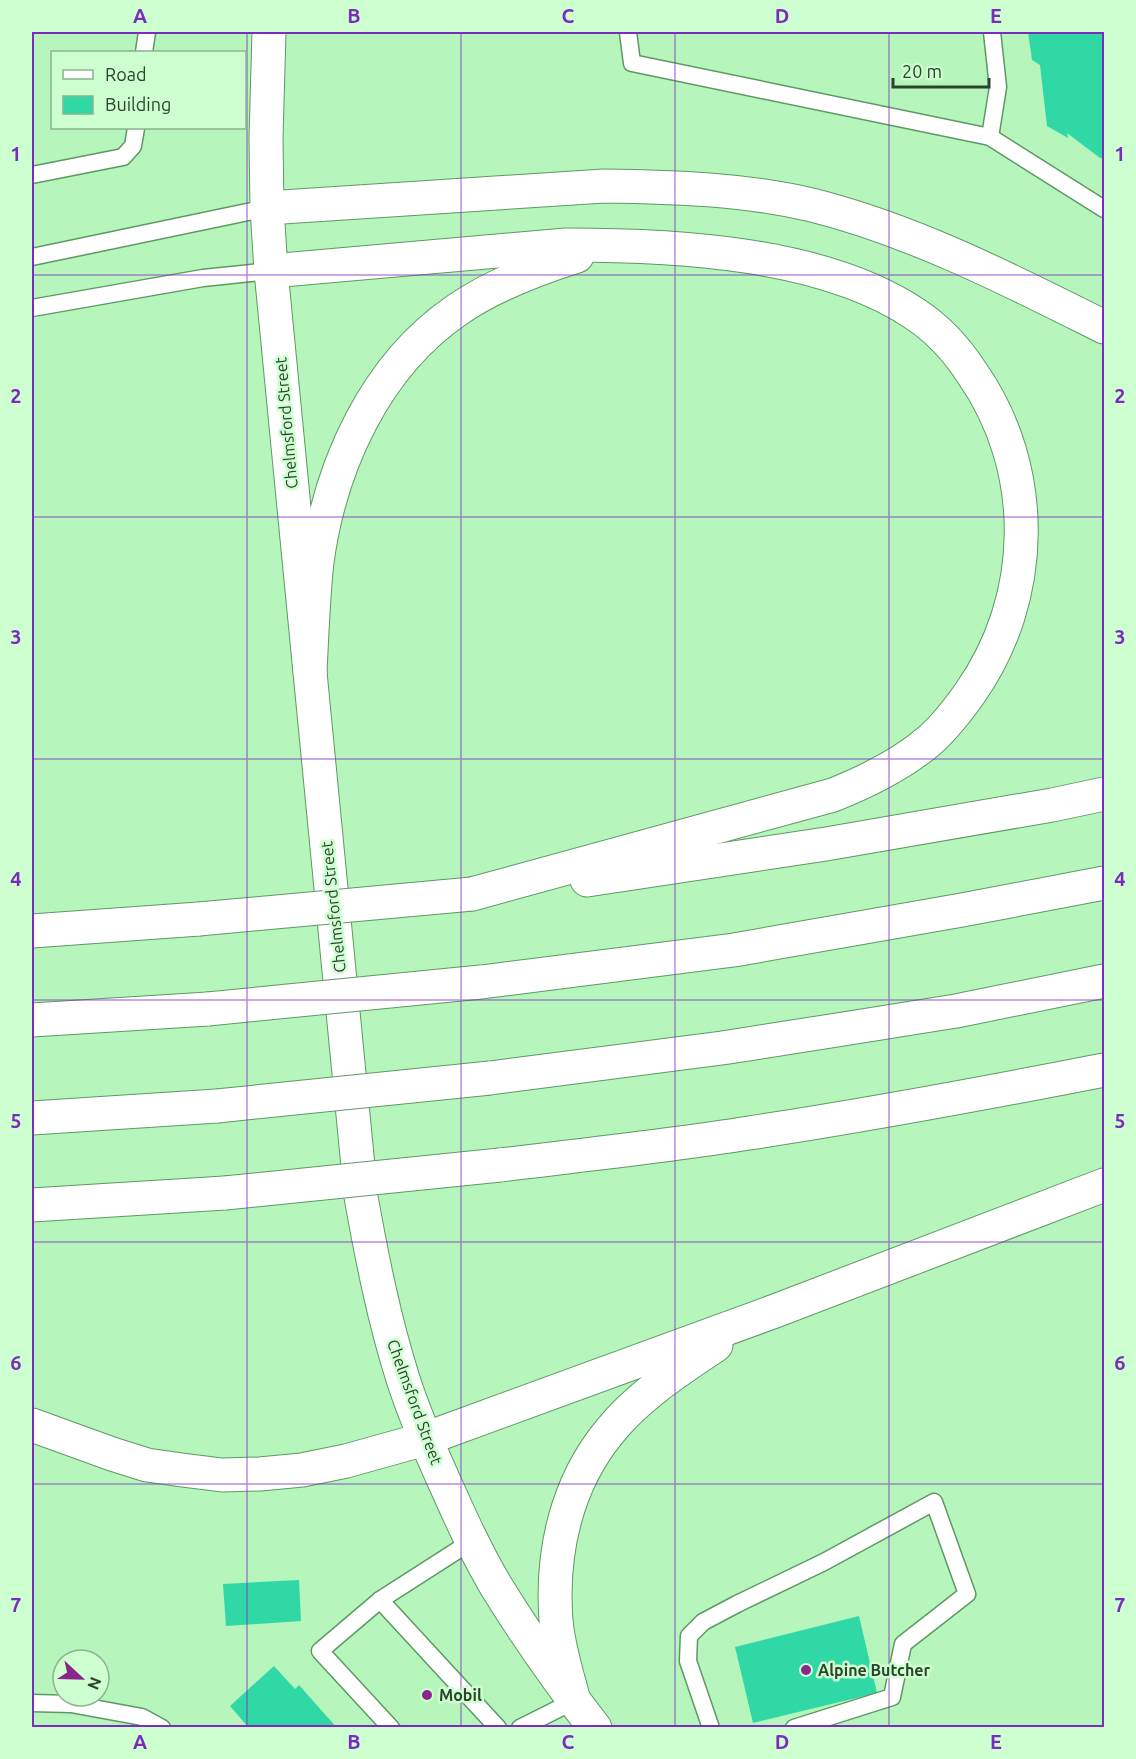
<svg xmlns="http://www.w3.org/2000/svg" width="1136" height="1759" font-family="Ubuntu,sans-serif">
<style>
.building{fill:#30d8a5}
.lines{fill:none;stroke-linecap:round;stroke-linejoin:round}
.lane-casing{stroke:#5e9965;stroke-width:19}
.primary-casing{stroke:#5e9965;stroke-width:35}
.highway-casing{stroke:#5e9965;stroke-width:35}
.lane{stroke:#fff;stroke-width:16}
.primary{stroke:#fff;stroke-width:33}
.highway{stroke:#fff;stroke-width:33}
.highway-bridge-casing{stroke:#5e9965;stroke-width:35;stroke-linecap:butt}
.highway-bridge{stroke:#fff;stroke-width:33}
.grid{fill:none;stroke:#7b2cbf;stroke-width:1.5;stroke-opacity:0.55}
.poi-dot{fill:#8a258c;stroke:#cdffd1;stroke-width:2}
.labels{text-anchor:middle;stroke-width:5;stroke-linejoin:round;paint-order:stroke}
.street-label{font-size:16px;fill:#2b442d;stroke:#cdffd1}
.poi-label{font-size:16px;font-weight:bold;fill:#2b442d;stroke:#cdffd1;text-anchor:start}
.neatline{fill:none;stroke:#7b2cbf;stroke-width:2}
.grid-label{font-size:20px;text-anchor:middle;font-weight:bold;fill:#7b2cbf}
</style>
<rect width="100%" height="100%" fill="#b6f5bc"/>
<g class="building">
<path d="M 1028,32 L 1104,32 L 1104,158 L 1100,158 L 1067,133 L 1068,138 L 1047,126 L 1040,65 L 1032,60 Z"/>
<path d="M 299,1580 L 301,1621 L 226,1626 L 223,1584 Z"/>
<path d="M 859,1616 L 877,1693 L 753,1723 L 735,1647 Z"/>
<path d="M 274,1666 L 295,1689 L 299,1685 L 337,1728 L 249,1728 L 230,1706 Z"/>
</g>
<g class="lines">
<g class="lane-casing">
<g id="lane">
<path d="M 628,32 L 632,63 L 990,137 L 1104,209"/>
<path d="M 144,52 L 147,32"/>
<path d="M 990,137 L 998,87 L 992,32"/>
<path d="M 32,175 L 123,157 L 133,146 L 136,128"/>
<path d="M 32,257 L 267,208"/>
<path d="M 32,308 L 203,278 L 271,271"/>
<path d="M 380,1600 L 498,1728"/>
<path d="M 32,1703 L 71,1704 L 142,1717 L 162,1728"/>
<path d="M 391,1728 L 320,1651 L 380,1600 L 472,1541"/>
<path d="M 520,1728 L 574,1701"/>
<path d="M 711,1728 L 688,1661 L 689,1636 L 703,1622 L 737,1604 L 824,1562 L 934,1502 L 967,1594 L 903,1644 L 892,1697 L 794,1728"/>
</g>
</g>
<g class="primary-casing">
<path id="primary" d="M 269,32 L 266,138 L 267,208 L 271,271 L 361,1197 C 372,1258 384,1319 403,1379 C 413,1410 426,1441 440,1472 C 457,1510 474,1549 496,1586 C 526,1635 560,1683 595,1728"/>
</g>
<g class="highway-casing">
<g id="highway">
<path d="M 267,208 L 604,186 C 674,187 744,189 812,205 C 915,231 1010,280 1104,327"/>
<path d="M 271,271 L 566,245 C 674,245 823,252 915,314 C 938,329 957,350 972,373 C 1039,469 1037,598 970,693 C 958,710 945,727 929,741 C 901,765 868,781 833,795 L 472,894"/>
<path d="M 310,671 C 312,635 313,598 317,562 C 330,466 375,366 457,310 C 493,285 536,269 577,256"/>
<path d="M 587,880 L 826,844 L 1052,805 L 1104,794"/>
<path d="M 32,931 L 199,919"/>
<path d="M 481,982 L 734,950 L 962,910 L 1104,883"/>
<path d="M 32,1020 L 208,1009"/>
<path d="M 490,1078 L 722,1048 L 837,1030 L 956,1011 L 1104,981"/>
<path d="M 32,1118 L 217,1106"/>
<path d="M 500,1165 C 583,1155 667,1146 749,1133 C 868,1115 986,1093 1104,1070"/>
<path d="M 32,1205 L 225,1193"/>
<path d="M 32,1425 L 112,1454 L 147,1465 L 182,1470 L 222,1475 L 260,1474 L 302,1470 L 346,1461 L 425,1439 L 775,1311 L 1104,1185"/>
<path d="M 574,1701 C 567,1674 558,1647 556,1620 C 551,1553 566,1484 610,1431 C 638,1396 679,1370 716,1345"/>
</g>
</g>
<use href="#lane" class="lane"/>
<use href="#primary" class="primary"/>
<use href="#highway" class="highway"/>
<g class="highway-bridge-casing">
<g id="highway-bridge">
<path d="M 199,919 L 472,894"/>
<path d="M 208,1009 L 481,982"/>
<path d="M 217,1106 L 490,1078"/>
<path d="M 225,1193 L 500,1165"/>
</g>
</g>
<use href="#highway-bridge" class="highway-bridge"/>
</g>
<path class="grid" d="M 247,32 L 247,1728M 461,32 L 461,1728M 675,32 L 675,1728M 889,32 L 889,1728M 32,275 L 1104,275M 32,517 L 1104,517M 32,759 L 1104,759M 32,1000 L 1104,1000M 32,1242 L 1104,1242M 32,1484 L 1104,1484"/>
<g class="poi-dot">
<circle cx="806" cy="1670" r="6"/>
<circle cx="427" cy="1695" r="6"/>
</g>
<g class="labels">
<g class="street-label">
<text transform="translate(286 423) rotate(-95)" y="6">Chelmsford Street</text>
<text transform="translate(333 907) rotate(-96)" y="6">Chelmsford Street</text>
<text transform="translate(415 1402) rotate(70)" y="6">Chelmsford Street</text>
</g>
<g class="poi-label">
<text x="818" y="1676">Alpine Butcher</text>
<text x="439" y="1701">Mobil</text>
</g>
</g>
<rect width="1136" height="1759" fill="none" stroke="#cdffd1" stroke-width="66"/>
<rect x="51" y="51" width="195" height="78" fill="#cdffd1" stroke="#8cb48f" stroke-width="1.5"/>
<rect x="63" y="70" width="30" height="9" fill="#ffffff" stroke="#8cb48f" stroke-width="1.5"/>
<text x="105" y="81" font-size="18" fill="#2b442d">Road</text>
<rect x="63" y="96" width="30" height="18" fill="#30d8a5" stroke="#8cb48f" stroke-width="1.5"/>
<text x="105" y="111" font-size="18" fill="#2b442d">Building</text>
<g transform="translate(81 1678) rotate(112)"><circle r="28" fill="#cdffd1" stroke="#8cb48f" stroke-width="1.5"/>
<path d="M0-4.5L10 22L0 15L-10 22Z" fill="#8a258c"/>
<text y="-9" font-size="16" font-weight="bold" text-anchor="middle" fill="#2b442d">N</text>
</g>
<path d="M893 78v9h96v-9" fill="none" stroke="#2b442d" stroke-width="3"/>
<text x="902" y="78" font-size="18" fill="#2b442d" stroke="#cdffd1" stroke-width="4.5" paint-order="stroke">20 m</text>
<rect x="33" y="33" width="1070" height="1693" class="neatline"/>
<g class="grid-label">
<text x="140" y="23">A</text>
<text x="354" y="23">B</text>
<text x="568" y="23">C</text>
<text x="782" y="23">D</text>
<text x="996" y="23">E</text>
<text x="16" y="161">1</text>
<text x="1120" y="161">1</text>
<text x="16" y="403">2</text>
<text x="1120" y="403">2</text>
<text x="16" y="644">3</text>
<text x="1120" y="644">3</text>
<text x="16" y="886">4</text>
<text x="1120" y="886">4</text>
<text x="16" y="1128">5</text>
<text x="1120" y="1128">5</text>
<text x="16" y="1370">6</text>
<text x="1120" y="1370">6</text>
<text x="16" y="1612">7</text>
<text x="1120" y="1612">7</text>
<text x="140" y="1749">A</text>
<text x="354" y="1749">B</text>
<text x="568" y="1749">C</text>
<text x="782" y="1749">D</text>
<text x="996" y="1749">E</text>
</g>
</svg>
